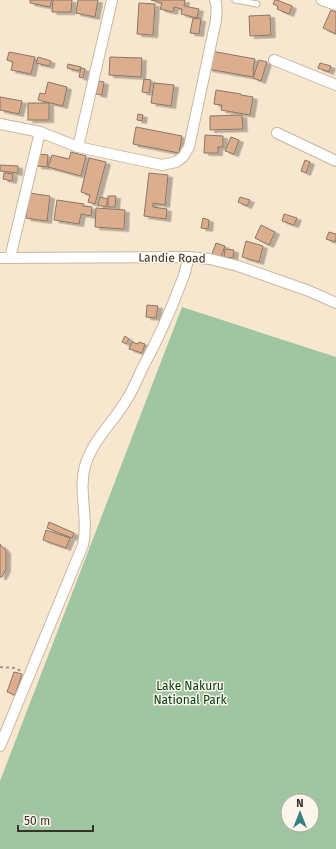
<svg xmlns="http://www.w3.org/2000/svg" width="336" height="849" font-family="'Fira Sans',sans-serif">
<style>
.green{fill:#a0c5a2;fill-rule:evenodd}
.building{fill:#dcae8e;stroke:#8c7666;filter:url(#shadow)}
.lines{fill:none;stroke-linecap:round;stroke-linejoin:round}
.service-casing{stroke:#c8b7a1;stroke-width:7}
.minor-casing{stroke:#c8b7a1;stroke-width:12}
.path{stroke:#a49887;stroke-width:2;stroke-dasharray:3 3;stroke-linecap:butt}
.service{stroke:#fff;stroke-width:5}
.minor{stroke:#fff;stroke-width:10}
.labels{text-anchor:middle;stroke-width:3;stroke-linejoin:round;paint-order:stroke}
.street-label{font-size:12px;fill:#383229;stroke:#fcf5ec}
.park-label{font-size:12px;fill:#004010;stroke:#fcf5ec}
</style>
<defs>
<filter id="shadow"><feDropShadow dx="4.5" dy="2.5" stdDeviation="0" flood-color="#0004"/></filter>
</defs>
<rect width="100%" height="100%" fill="#f8e7cf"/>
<path class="green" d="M 182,307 L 336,357 L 336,849 L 0,849 L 0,781 ZM 288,801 L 312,801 L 312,825 L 288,825 Z"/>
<g class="building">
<path d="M 30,0 L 52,0 L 50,7 L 30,3 Z"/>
<path d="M 53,0 L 72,0 L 71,12 L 52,12 Z"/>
<path d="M 78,0 L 98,0 L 95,17 L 76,13 Z"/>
<path d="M 151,0 L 185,0 L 184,6 L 199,9 L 197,18 L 181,14 L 182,9 L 174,7 L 173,12 L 160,9 L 162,3 Z"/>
<path d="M 275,0 L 277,0 L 292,6 L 289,14 L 277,9 L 278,6 L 273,4 Z"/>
<path d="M 139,3 L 155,4 L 153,35 L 137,34 Z"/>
<path d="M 331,10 L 336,12 L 336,34 L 323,28 Z"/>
<path d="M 270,15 L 271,35 L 250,36 L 249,16 Z"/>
<path d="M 193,18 L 201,19 L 199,34 L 190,33 Z"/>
<path d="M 211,51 L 255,59 L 253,70 L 254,70 L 253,77 L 208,69 Z"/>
<path d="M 9,52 L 35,57 L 31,74 L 11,70 L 13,62 L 7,60 Z"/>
<path d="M 38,57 L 51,61 L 49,66 L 36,63 Z"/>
<path d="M 110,57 L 142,58 L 141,77 L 109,75 Z"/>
<path d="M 259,60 L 267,62 L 261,81 L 253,78 Z"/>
<path d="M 320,63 L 331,66 L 329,72 L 318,68 Z"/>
<path d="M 68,64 L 81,67 L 79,71 L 67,68 Z"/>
<path d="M 81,68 L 85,69 L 83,78 L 79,77 Z"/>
<path d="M 144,79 L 151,80 L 149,93 L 142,92 Z"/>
<path d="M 99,81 L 104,82 L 102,95 L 96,94 Z"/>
<path d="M 48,82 L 67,87 L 63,106 L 38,100 L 40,93 L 45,94 Z"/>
<path d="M 154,83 L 174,85 L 171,106 L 151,103 Z"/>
<path d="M 216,90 L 241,94 L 241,95 L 253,97 L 250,115 L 221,110 L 222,105 L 214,104 Z"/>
<path d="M 0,97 L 22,101 L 19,114 L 0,110 Z"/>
<rect x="28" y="103" width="21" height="17"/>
<path d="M 138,114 L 143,115 L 142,121 L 137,120 Z"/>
<path d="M 242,115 L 243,129 L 210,130 L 210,116 Z"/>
<path d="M 136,127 L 182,136 L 179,153 L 133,144 Z"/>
<path d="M 205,135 L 223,136 L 223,147 L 218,147 L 218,153 L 204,153 Z"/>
<path d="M 231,137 L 239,140 L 234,154 L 225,151 Z"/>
<path d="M 71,152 L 86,156 L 81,176 L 48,167 L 52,155 L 69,159 Z"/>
<path d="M 38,154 L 48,155 L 47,167 L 37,166 Z"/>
<path d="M 89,158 L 106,162 L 95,204 L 88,202 L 90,195 L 81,192 Z"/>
<path d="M 305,160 L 310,162 L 306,173 L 301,171 Z"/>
<path d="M 0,165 L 18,166 L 18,173 L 0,171 Z"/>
<path d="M 4,173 L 13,174 L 12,181 L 3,179 Z"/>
<path d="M 149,173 L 168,175 L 165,205 L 153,203 L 153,207 L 167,209 L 166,219 L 144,216 Z"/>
<path d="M 29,193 L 50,196 L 47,221 L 26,218 Z"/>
<path d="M 108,196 L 116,196 L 115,207 L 108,207 Z"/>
<path d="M 100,197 L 108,199 L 106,207 L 98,205 Z"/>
<path d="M 240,197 L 250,200 L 247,206 L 238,202 Z"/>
<path d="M 57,200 L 84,204 L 83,206 L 92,207 L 91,216 L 81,214 L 79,224 L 54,220 Z"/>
<path d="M 96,208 L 125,210 L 124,229 L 95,227 Z"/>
<path d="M 284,214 L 297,218 L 294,225 L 282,221 Z"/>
<path d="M 203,218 L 209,220 L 208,229 L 201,228 Z"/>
<path d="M 261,225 L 275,232 L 269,245 L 255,238 Z"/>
<path d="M 329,232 L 336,234 L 336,239 L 335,242 L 326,239 Z"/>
<path d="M 246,241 L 263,246 L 259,262 L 242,257 Z"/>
<path d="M 216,243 L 225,246 L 221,257 L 212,254 Z"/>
<path d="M 225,249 L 234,250 L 233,258 L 224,257 Z"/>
<path d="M 147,305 L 158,306 L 156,318 L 146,317 Z"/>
<path d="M 125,336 L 129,339 L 126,344 L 122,342 Z"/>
<path d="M 132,342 L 138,344 L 139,342 L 145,344 L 142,353 L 129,349 Z"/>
<path d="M 49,522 L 74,533 L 72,538 L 47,528 Z"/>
<path d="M 46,530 L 70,538 L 66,548 L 43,540 Z"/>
<path d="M 0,544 L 6,551 L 6,569 L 2,577 L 0,577 Z"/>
<path d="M 14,672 L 22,674 L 15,695 L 7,692 Z"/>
</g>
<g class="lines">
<g class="service-casing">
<path id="service" d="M 235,0 L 257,4"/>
</g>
<g class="minor-casing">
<g id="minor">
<path d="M 322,0 L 336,5"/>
<path d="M 274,60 L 336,85"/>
<path d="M 0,124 L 40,132 L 78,147 L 162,165 L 176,162 L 183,157 L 189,147 L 216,20 C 216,13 218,6 215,0"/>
<path d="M 277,133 L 336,161"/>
<path d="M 78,147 L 112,0"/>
<path d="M 0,258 L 189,257 L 210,259 L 238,266 L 309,291 L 336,303"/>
<path d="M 10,258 L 40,132"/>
<path d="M 0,746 L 83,545 C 89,519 78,492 85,466 C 93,439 114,422 127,399 C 133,390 137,379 142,369 C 157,341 170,313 181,283 C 185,275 186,266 189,257"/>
</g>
</g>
<path class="path" d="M 0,667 L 15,668 L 21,671"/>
<use href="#service" class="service"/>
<use href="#minor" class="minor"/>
</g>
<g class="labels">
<g class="street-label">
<text transform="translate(172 258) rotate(1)" y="4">Landie Road</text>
</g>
<g class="park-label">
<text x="190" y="690">Lake Nakuru<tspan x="190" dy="14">National Park</tspan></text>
</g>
</g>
<g transform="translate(300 813)"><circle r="19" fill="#fcf5ec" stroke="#aea79e"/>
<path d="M0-3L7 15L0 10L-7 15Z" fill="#388087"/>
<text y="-6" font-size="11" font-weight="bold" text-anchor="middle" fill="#383229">N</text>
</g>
<path d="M18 825v6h75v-6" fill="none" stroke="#383229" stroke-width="2"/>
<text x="24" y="825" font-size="12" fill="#383229" stroke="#fcf5ec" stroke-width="3" paint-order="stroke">50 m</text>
</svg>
